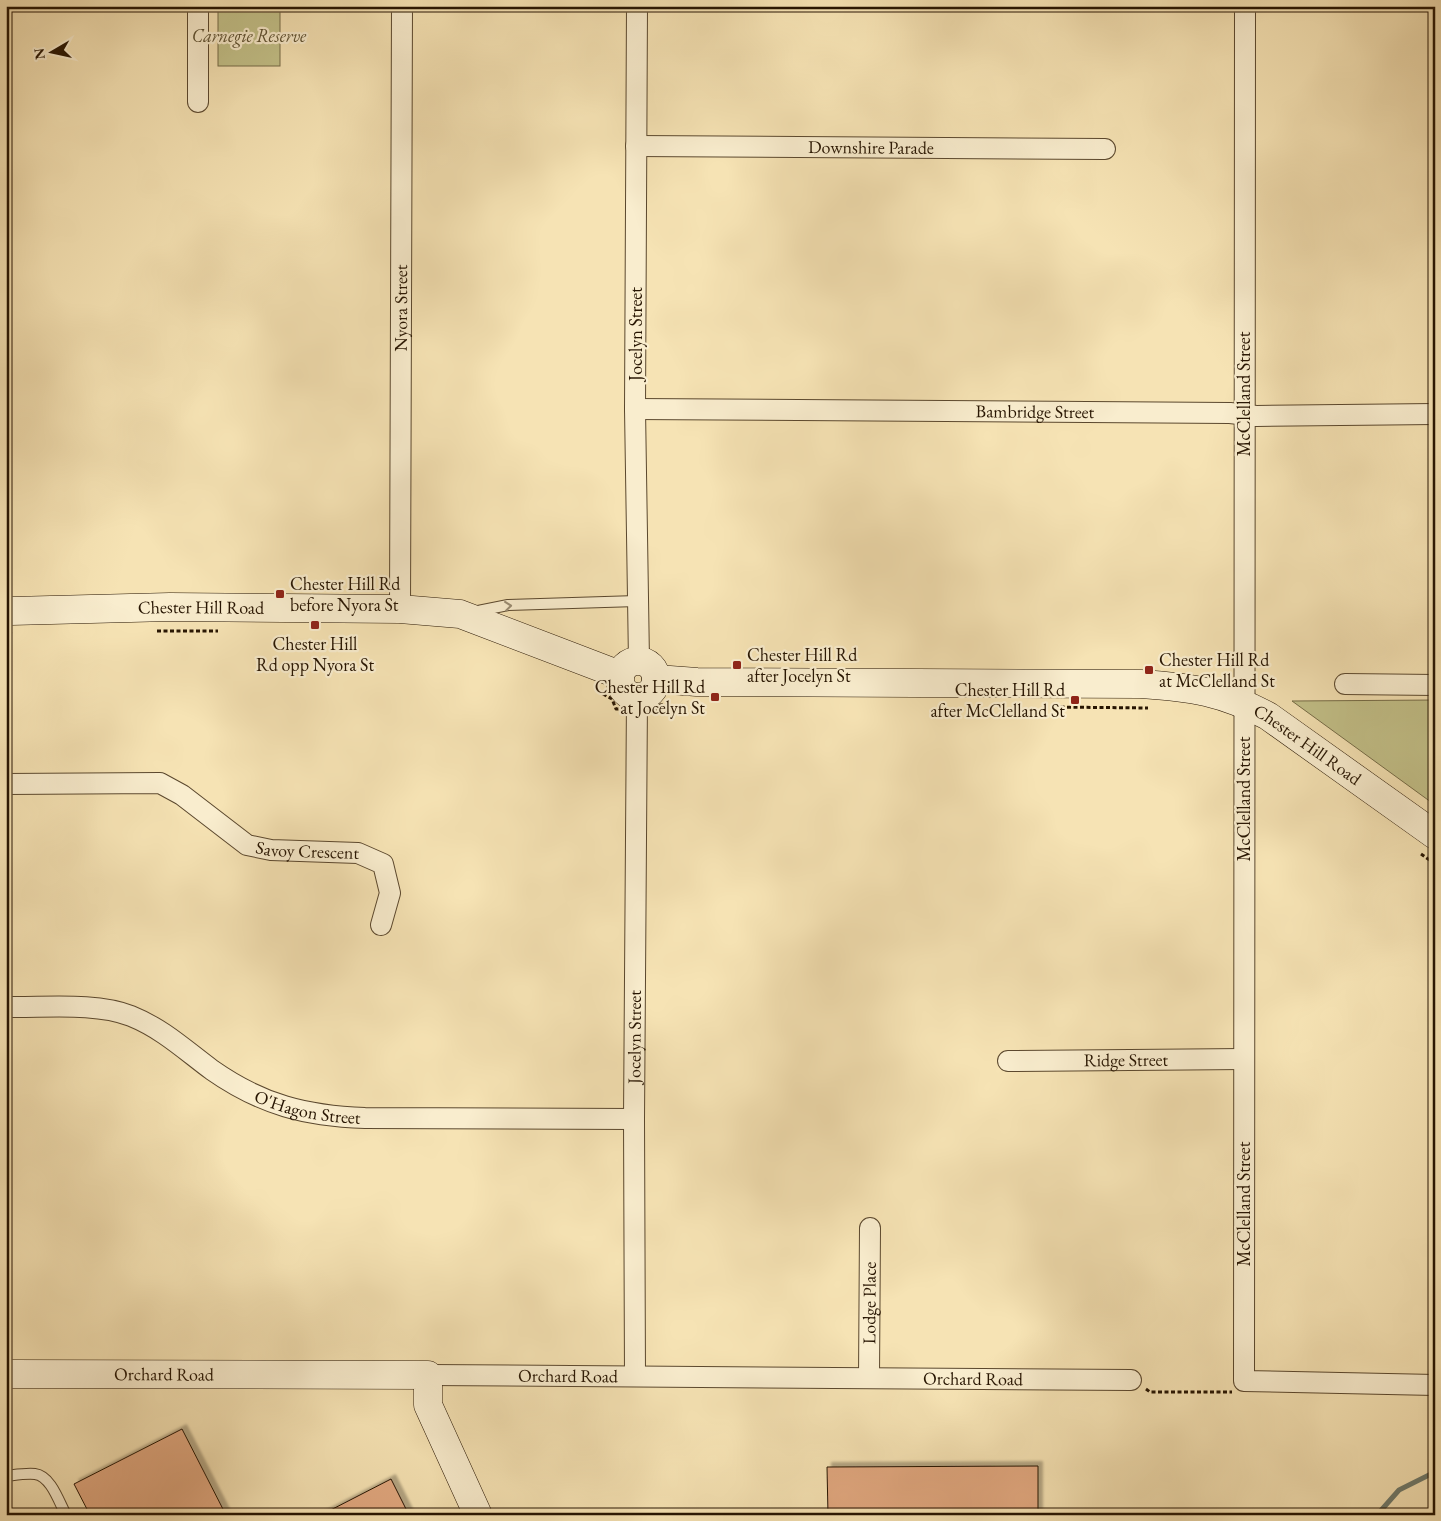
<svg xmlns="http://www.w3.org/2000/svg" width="1441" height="1521" font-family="'EB Garamond',serif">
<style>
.green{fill:#c3c189;stroke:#756b46}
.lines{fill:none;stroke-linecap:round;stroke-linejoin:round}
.stream{stroke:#6e7a6c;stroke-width:5}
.building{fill:#e1a880;stroke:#271502;filter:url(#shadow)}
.lane-casing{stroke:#5b482e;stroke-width:12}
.street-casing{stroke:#5b482e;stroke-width:22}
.secondary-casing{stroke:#271502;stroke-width:29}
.path{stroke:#271502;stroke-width:3;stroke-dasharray:4 2.5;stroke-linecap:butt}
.lane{stroke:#f9edce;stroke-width:10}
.street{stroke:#f9edce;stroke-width:20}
.secondary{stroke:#f9edce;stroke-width:28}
.oneway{stroke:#9a8c72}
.poi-dot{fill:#8f2418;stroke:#f9edce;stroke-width:2}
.labels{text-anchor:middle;stroke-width:4.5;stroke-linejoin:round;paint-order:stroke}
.park-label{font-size:18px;font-style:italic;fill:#5e5131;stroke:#f9edce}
.street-label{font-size:18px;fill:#271502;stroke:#f9edce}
.poi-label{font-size:18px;fill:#271502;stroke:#f9edce;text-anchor:start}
</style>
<defs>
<filter id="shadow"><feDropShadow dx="4.5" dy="-4.5" stdDeviation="1" flood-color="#0004"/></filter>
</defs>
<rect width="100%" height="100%" fill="#f6e3b4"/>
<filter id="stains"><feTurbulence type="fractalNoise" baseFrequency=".004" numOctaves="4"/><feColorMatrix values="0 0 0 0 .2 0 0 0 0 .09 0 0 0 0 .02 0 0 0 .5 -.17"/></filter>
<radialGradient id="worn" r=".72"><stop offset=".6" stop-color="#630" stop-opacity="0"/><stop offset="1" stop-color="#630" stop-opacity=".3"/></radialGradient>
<g class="green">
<rect x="218" y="6" width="62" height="60"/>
<path d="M 1435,700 L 1435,805 L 1292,701 Z"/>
</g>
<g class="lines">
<path class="stream" d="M 1377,1515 L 1399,1490 L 1435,1472"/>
</g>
<g class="building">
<path d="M 182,1429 L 226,1515 L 90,1515 L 74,1484 Z"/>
<path d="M 1038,1466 L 1038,1515 L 828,1515 L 827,1467 Z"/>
<path d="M 391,1479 L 409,1515 L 321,1515 Z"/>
</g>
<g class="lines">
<g class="lane-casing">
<g id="lane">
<path d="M 473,612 L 508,605 L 637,601"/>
<path d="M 6,1476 C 15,1475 26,1473 35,1474 C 51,1476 59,1502 66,1515"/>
</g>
</g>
<g class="street-casing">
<g id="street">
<path d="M 198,6 L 198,102"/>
<path d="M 637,6 L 635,409 L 639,661"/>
<path d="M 1245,6 L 1244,1381 L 1435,1385"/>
<path id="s1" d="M 636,146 L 1105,149"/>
<path id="s2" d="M 635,409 L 1230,413 L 1256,416 L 1435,414"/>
<path id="s3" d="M 400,609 L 402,6"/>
<path d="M 1345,684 L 1435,685"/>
<path id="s4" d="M 6,784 L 160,783 L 182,795 L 247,845 L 271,850 L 358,853 L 383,864 L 390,893 L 381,925"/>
<path id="s5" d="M 6,1007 C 44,1008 95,1002 131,1016 C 163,1029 185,1050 212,1070 C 262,1105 306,1116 365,1118 L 634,1119"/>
<path id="s6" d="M 1008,1061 L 1244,1059"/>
<path id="s7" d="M 428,1375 L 1131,1380"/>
<path id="s8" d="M 635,1376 L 634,1119 L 637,698"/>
<path id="s9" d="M 869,1378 L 870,1228"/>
</g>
</g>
<g class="secondary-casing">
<g id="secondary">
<path id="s10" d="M 11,611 L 170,607 L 400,609 L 460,614 L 620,675"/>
<circle cx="638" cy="679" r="18"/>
<path id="s11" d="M 656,679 L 697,682 L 1141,684 C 1191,687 1223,692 1268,716 L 1435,835"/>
<path id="s12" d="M 6,1374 L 428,1375 L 428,1405 L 478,1515"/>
</g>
</g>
<g class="path">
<path d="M 157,631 L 218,631"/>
<path d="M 6,650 L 8,650 L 8,638 L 11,632"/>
<path d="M 603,694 L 612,699 L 616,709 L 621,709"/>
<path d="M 1054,707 L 1148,708"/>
<path d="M 655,709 L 658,709 L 660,705 L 668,704"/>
<path d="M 1421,854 L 1435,864"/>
<path d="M 1146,1389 L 1150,1392 L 1232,1392"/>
</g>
<use href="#lane" class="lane"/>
<use href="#street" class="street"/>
<use href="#secondary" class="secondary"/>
</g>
<defs><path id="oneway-chevron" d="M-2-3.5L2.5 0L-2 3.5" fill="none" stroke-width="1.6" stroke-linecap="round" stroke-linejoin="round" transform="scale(1.25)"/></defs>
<use class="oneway" href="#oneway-chevron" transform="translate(508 606) rotate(-6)"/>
<g class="poi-dot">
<rect x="275" y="589" width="10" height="10" rx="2.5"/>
<rect x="310" y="620" width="10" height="10" rx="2.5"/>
<rect x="732" y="660" width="10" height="10" rx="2.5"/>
<rect x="1144" y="665" width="10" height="10" rx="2.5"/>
<rect x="710" y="692" width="10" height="10" rx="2.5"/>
<rect x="1070" y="695" width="10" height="10" rx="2.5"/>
</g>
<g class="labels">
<g class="park-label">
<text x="249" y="42">Carnegie Reserve</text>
</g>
<g class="street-label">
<text dy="6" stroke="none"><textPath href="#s1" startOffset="235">Downshire Parade</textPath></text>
<text dy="6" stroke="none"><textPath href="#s3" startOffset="301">Nyora Street</textPath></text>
<text transform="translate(636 334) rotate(-90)" y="6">Jocelyn Street</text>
<text transform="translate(1244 394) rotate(-90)" y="6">McClelland Street</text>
<text dy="6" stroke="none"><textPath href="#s2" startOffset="400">Bambridge Street</textPath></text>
<text dy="6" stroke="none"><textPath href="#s10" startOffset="190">Chester Hill Road</textPath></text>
<text dy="6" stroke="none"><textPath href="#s11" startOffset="666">Chester Hill Road</textPath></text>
<text transform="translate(1244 799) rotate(-90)" y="6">McClelland Street</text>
<text dy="6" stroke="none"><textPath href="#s4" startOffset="322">Savoy Crescent</textPath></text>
<text dy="6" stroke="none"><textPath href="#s8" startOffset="339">Jocelyn Street</textPath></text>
<text dy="6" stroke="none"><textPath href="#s6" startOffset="118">Ridge Street</textPath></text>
<text dy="6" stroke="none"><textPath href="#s5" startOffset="328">O'Hagon Street</textPath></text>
<text transform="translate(1244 1204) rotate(-90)" y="6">McClelland Street</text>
<text dy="6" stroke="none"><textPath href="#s9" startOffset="75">Lodge Place</textPath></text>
<text dy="6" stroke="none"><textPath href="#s12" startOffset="158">Orchard Road</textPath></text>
<text dy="6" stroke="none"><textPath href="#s7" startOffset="140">Orchard Road</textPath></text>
<text dy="6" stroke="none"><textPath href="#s7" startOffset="545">Orchard Road</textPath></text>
</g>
<g class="poi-label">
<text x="290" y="590">Chester Hill Rd<tspan x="290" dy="21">before Nyora St</tspan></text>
<text x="315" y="650" text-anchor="middle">Chester Hill<tspan x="315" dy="21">Rd opp Nyora St</tspan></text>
<text x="747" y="661">Chester Hill Rd<tspan x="747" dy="21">after Jocelyn St</tspan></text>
<text x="1159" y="666">Chester Hill Rd<tspan x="1159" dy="21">at McClelland St</tspan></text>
<text x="705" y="693" text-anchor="end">Chester Hill Rd<tspan x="705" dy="21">at Jocelyn St</tspan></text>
<text x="1065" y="696" text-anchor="end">Chester Hill Rd<tspan x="1065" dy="21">after McClelland St</tspan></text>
</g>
</g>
<rect width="1441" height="1521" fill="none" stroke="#f6e3b4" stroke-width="25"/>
<rect x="8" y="8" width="1426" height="1506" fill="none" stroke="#271502" stroke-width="2.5"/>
<rect x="12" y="12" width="1416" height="1496" fill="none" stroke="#271502"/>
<g transform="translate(52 52) rotate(261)" stroke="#f9edce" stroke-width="4" paint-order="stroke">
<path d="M0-4L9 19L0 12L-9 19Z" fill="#271502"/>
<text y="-8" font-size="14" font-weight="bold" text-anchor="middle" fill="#271502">N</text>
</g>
<rect width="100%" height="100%" filter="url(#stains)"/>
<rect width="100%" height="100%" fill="url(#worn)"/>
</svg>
